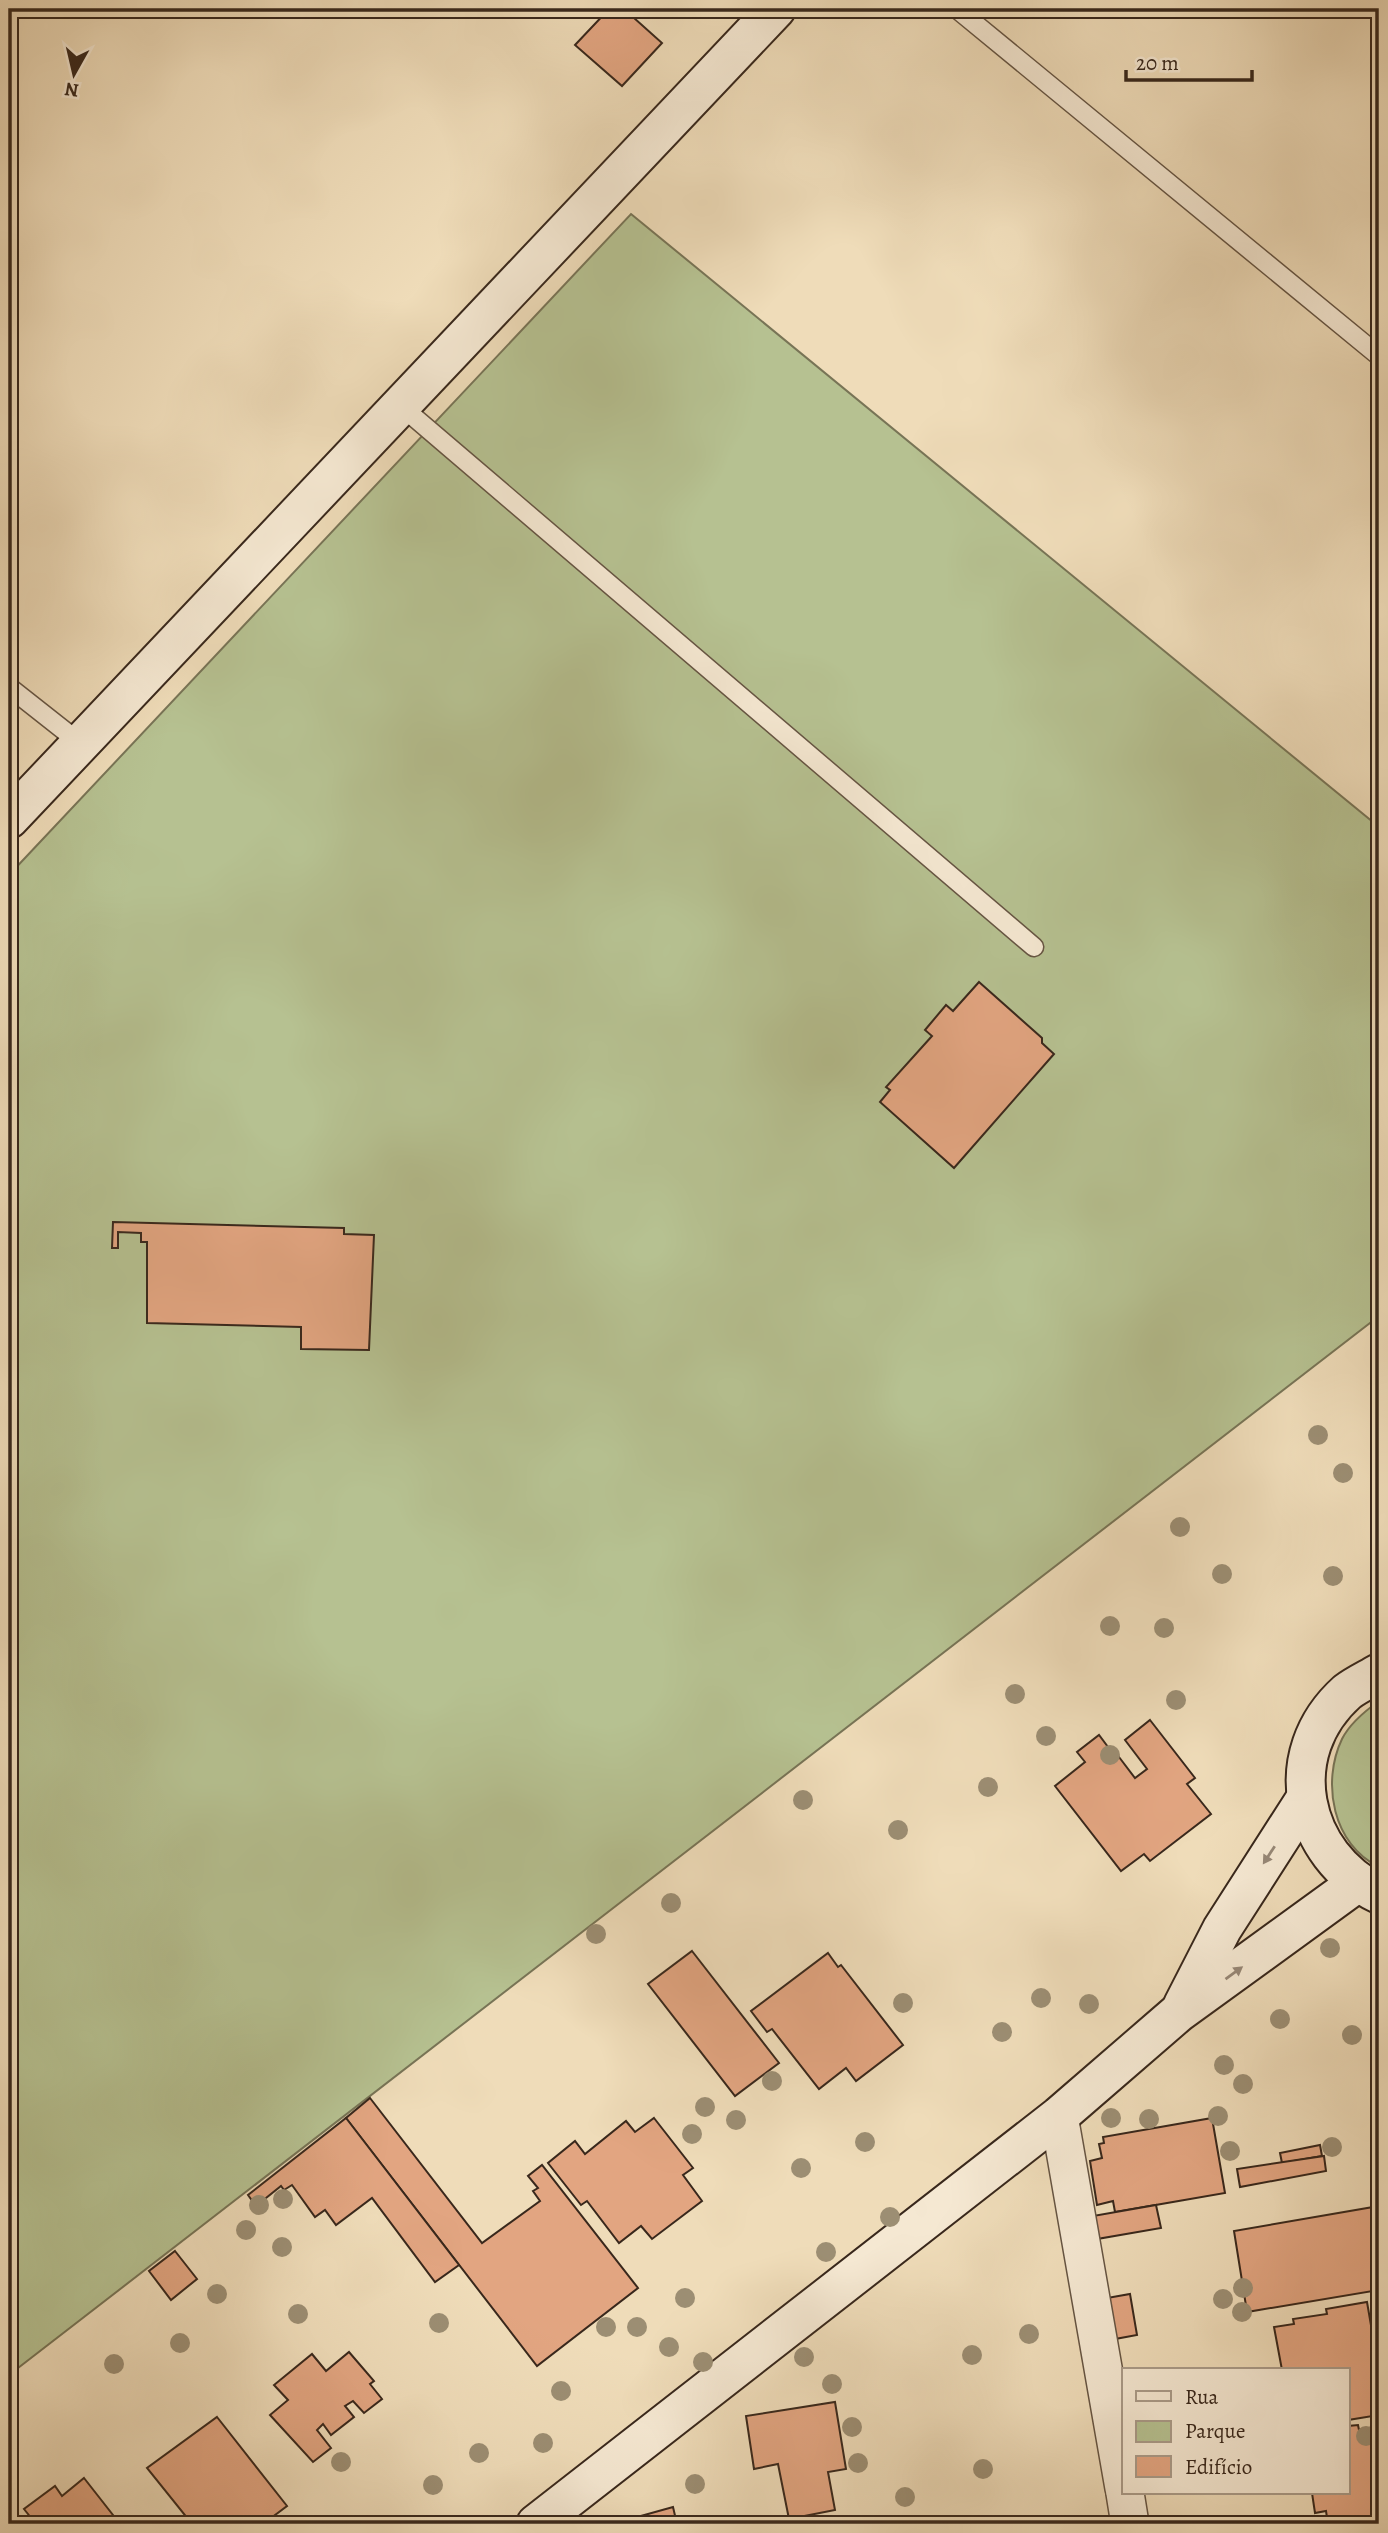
<svg xmlns="http://www.w3.org/2000/svg" width="1388" height="2533" font-family="Alegreya,serif">
<style>
.green{fill:#b6c191;stroke:#787456;stroke-width:2}
.building{fill:#e2a581;stroke:#39281c;stroke-width:2}
.lines{fill:none;stroke-linecap:round;stroke-linejoin:round}
.lane-casing{stroke:#665543;stroke-width:21}
.street-casing{stroke:#665543;stroke-width:40}
.secondary-casing{stroke:#39281c;stroke-width:42}
.lane{stroke:#f5e8d2;stroke-width:18}
.street{stroke:#f5e8d2;stroke-width:37}
.secondary{stroke:#f5e8d2;stroke-width:38}
.tree{fill:#9c8e73}
.oneway{fill:#978877}
</style>
<rect width="100%" height="100%" fill="#efdcb9"/>
<filter id="stains"><feTurbulence type="fractalNoise" baseFrequency=".00286" numOctaves="4"/><feColorMatrix values="0 0 0 0 .2 0 0 0 0 .09 0 0 0 0 .02 0 0 0 .5 -.17"/></filter>
<radialGradient id="worn" r=".72"><stop offset=".6" stop-color="#630" stop-opacity="0"/><stop offset="1" stop-color="#630" stop-opacity=".3"/></radialGradient>
<g class="green">
<path d="M 631,214 L 1379,827 L 1379,1316 L 9,2375 L 9,875 Z"/>
<path d="M 1379,1701 L 1379,1867 C 1333,1845 1321,1783 1342,1739 C 1350,1723 1365,1711 1379,1701 Z"/>
</g>
<g class="building">
<path d="M 609,9 L 624,9 L 662,43 L 622,86 L 575,45 Z"/>
<path d="M 979,982 L 1042,1038 L 1042,1043 L 1054,1054 L 954,1168 L 880,1102 L 890,1090 L 886,1087 L 932,1036 L 925,1030 L 946,1005 L 953,1011 Z"/>
<path d="M 113,1222 L 344,1228 L 344,1234 L 374,1235 L 369,1350 L 301,1349 L 301,1327 L 147,1323 L 147,1242 L 141,1242 L 141,1233 L 118,1232 L 118,1248 L 112,1248 Z"/>
<path d="M 1150,1720 L 1195,1778 L 1187,1784 L 1211,1814 L 1150,1861 L 1144,1854 L 1121,1871 L 1055,1786 L 1085,1762 L 1077,1752 L 1099,1735 L 1111,1751 L 1105,1756 L 1110,1763 L 1119,1757 L 1135,1778 L 1147,1769 L 1125,1740 Z"/>
<path d="M 692,1951 L 779,2063 L 735,2096 L 648,1984 Z"/>
<path d="M 828,1953 L 838,1967 L 841,1965 L 903,2045 L 856,2081 L 846,2068 L 819,2089 L 772,2029 L 767,2032 L 751,2011 Z"/>
<path d="M 370,2098 L 482,2243 L 540,2201 L 533,2191 L 538,2188 L 528,2176 L 542,2165 L 638,2288 L 537,2366 L 346,2118 Z"/>
<path d="M 346,2118 L 459,2265 L 435,2282 L 372,2198 L 336,2225 L 325,2210 L 315,2217 L 292,2185 L 284,2190 L 281,2186 L 256,2206 L 248,2195 Z"/>
<path d="M 654,2118 L 693,2168 L 683,2175 L 702,2201 L 652,2239 L 641,2226 L 619,2243 L 587,2201 L 581,2205 L 548,2163 L 575,2141 L 585,2154 L 626,2121 L 635,2132 Z"/>
<path d="M 1212,2118 L 1225,2193 L 1115,2212 L 1113,2201 L 1097,2205 L 1090,2161 L 1102,2158 L 1099,2144 L 1104,2143 L 1103,2137 Z"/>
<path d="M 1320,2145 L 1322,2156 L 1282,2163 L 1280,2153 Z"/>
<path d="M 1324,2156 L 1326,2171 L 1240,2187 L 1237,2169 Z"/>
<path d="M 1156,2205 L 1161,2228 L 1097,2239 L 1093,2216 Z"/>
<path d="M 1379,2206 L 1379,2290 L 1247,2312 L 1234,2231 Z"/>
<path d="M 175,2251 L 197,2279 L 171,2300 L 149,2271 Z"/>
<path d="M 1130,2294 L 1137,2335 L 1115,2339 L 1107,2298 Z"/>
<path d="M 1367,2302 L 1379,2372 L 1379,2415 L 1348,2420 L 1348,2370 L 1282,2370 L 1274,2327 L 1294,2324 L 1293,2319 L 1327,2314 L 1326,2309 Z"/>
<path d="M 349,2352 L 374,2381 L 370,2384 L 382,2399 L 364,2413 L 353,2401 L 345,2406 L 354,2417 L 331,2435 L 323,2424 L 317,2430 L 331,2448 L 313,2462 L 270,2415 L 288,2400 L 274,2385 L 312,2354 L 326,2371 Z"/>
<path d="M 835,2402 L 846,2469 L 828,2472 L 835,2510 L 789,2519 L 778,2464 L 754,2469 L 746,2416 Z"/>
<path d="M 217,2417 L 287,2506 L 263,2524 L 192,2524 L 147,2468 Z"/>
<path d="M 1358,2425 L 1359,2430 L 1379,2426 L 1379,2524 L 1328,2524 L 1326,2511 L 1315,2513 L 1312,2493 L 1348,2493 L 1348,2426 Z"/>
<path d="M 84,2478 L 120,2524 L 36,2524 L 24,2509 L 55,2486 L 62,2496 Z"/>
<path d="M 673,2507 L 677,2524 L 631,2524 L 630,2519 Z"/>
</g>
<g class="lines">
<g class="lane-casing">
<g id="lane">
<path d="M 957,9 L 1379,356"/>
<path d="M 401,406 L 1034,947"/>
<path d="M 9,687 L 80,743"/>
</g>
</g>
<g class="street-casing">
<g id="street">
<path d="M 1059,2116 L 1124,2488"/>
<path d="M 1125,2493 L 1130,2524"/>
</g>
</g>
<g class="secondary-casing">
<g id="secondary">
<path d="M 9,819 L 776,9"/>
<path d="M 1379,1894 C 1300,1855 1278,1754 1347,1692 C 1356,1685 1369,1679 1379,1673"/>
<path d="M 1183,2005 L 1222,1929 L 1306,1798"/>
<path d="M 536,2524 L 1059,2116 L 1178,2013 L 1357,1883"/>
</g>
</g>
<use href="#lane" class="lane"/>
<use href="#street" class="street"/>
<use href="#secondary" class="secondary"/>
</g>
<g class="tree">
<circle cx="1318" cy="1435" r="10"/>
<circle cx="1343" cy="1473" r="10"/>
<circle cx="1180" cy="1527" r="10"/>
<circle cx="1222" cy="1574" r="10"/>
<circle cx="1333" cy="1576" r="10"/>
<circle cx="1110" cy="1626" r="10"/>
<circle cx="1164" cy="1628" r="10"/>
<circle cx="1015" cy="1694" r="10"/>
<circle cx="1176" cy="1700" r="10"/>
<circle cx="1046" cy="1736" r="10"/>
<circle cx="1110" cy="1755" r="10"/>
<circle cx="988" cy="1787" r="10"/>
<circle cx="803" cy="1800" r="10"/>
<circle cx="898" cy="1830" r="10"/>
<circle cx="671" cy="1903" r="10"/>
<circle cx="596" cy="1934" r="10"/>
<circle cx="1330" cy="1948" r="10"/>
<circle cx="1041" cy="1998" r="10"/>
<circle cx="903" cy="2003" r="10"/>
<circle cx="1089" cy="2004" r="10"/>
<circle cx="1280" cy="2019" r="10"/>
<circle cx="1002" cy="2032" r="10"/>
<circle cx="1352" cy="2035" r="10"/>
<circle cx="1224" cy="2065" r="10"/>
<circle cx="772" cy="2081" r="10"/>
<circle cx="1243" cy="2084" r="10"/>
<circle cx="705" cy="2107" r="10"/>
<circle cx="1218" cy="2116" r="10"/>
<circle cx="1111" cy="2118" r="10"/>
<circle cx="1149" cy="2119" r="10"/>
<circle cx="736" cy="2120" r="10"/>
<circle cx="692" cy="2134" r="10"/>
<circle cx="865" cy="2142" r="10"/>
<circle cx="1332" cy="2147" r="10"/>
<circle cx="1230" cy="2151" r="10"/>
<circle cx="801" cy="2168" r="10"/>
<circle cx="283" cy="2199" r="10"/>
<circle cx="259" cy="2205" r="10"/>
<circle cx="890" cy="2217" r="10"/>
<circle cx="246" cy="2230" r="10"/>
<circle cx="282" cy="2247" r="10"/>
<circle cx="826" cy="2252" r="10"/>
<circle cx="1243" cy="2288" r="10"/>
<circle cx="217" cy="2294" r="10"/>
<circle cx="685" cy="2298" r="10"/>
<circle cx="1223" cy="2299" r="10"/>
<circle cx="1242" cy="2312" r="10"/>
<circle cx="298" cy="2314" r="10"/>
<circle cx="439" cy="2323" r="10"/>
<circle cx="606" cy="2327" r="10"/>
<circle cx="637" cy="2327" r="10"/>
<circle cx="1029" cy="2334" r="10"/>
<circle cx="180" cy="2343" r="10"/>
<circle cx="669" cy="2347" r="10"/>
<circle cx="972" cy="2355" r="10"/>
<circle cx="804" cy="2357" r="10"/>
<circle cx="703" cy="2362" r="10"/>
<circle cx="114" cy="2364" r="10"/>
<circle cx="832" cy="2384" r="10"/>
<circle cx="561" cy="2391" r="10"/>
<circle cx="852" cy="2427" r="10"/>
<circle cx="1366" cy="2436" r="10"/>
<circle cx="543" cy="2443" r="10"/>
<circle cx="479" cy="2453" r="10"/>
<circle cx="341" cy="2462" r="10"/>
<circle cx="858" cy="2463" r="10"/>
<circle cx="983" cy="2469" r="10"/>
<circle cx="695" cy="2484" r="10"/>
<circle cx="433" cy="2485" r="10"/>
<circle cx="905" cy="2497" r="10"/>
</g>
<defs><path id="oneway-solid" d="M-6-.8H1V-3.2L6.5 0L1 3.2V.8H-6Z" transform="scale(1.75)"/></defs>
<g class="oneway">
<use href="#oneway-solid" transform="translate(1269 1855) rotate(123)"/>
<use href="#oneway-solid" transform="translate(1234 1973) rotate(-36)"/>
</g>
<rect width="1388" height="2533" fill="none" stroke="#efdcb9" stroke-width="35"/>
<rect x="10" y="10" width="1367" height="2512" fill="none" stroke="#39281c" stroke-width="3.5"/>
<rect x="18" y="18" width="1353" height="2498" fill="none" stroke="#39281c" stroke-width="2"/>
<rect x="1122" y="2368" width="228" height="126" fill="#f5e8d2" stroke="#aa9b89" stroke-width="2"/>
<rect x="1136" y="2391" width="35" height="10" fill="#f5e8d2" stroke="#aa9b89" stroke-width="2"/>
<text x="1185" y="2404" font-size="21" fill="#39281c">Rua</text>
<rect x="1136" y="2421" width="35" height="21" fill="#b6c191" stroke="#aa9b89" stroke-width="2"/>
<text x="1185" y="2438" font-size="21" fill="#39281c">Parque</text>
<rect x="1136" y="2456" width="35" height="21" fill="#e2a581" stroke="#aa9b89" stroke-width="2"/>
<text x="1185" y="2474" font-size="21" fill="#39281c">Edifício</text>
<g transform="translate(74 74) rotate(188)" stroke="#f5e8d2" stroke-width="5" paint-order="stroke">
<path d="M0-5L12 26L0 18L-12 26Z" fill="#39281c"/>
<text y="-10" font-size="19" font-weight="bold" text-anchor="middle" fill="#39281c">N</text>
</g>
<path d="M1126 70v10h126v-10" fill="none" stroke="#39281c" stroke-width="3.5"/>
<text x="1136" y="70" font-size="21" fill="#39281c" stroke="#f5e8d2" stroke-width="5" paint-order="stroke">20 m</text>
<rect width="100%" height="100%" filter="url(#stains)"/>
<rect width="100%" height="100%" fill="url(#worn)"/>
</svg>
